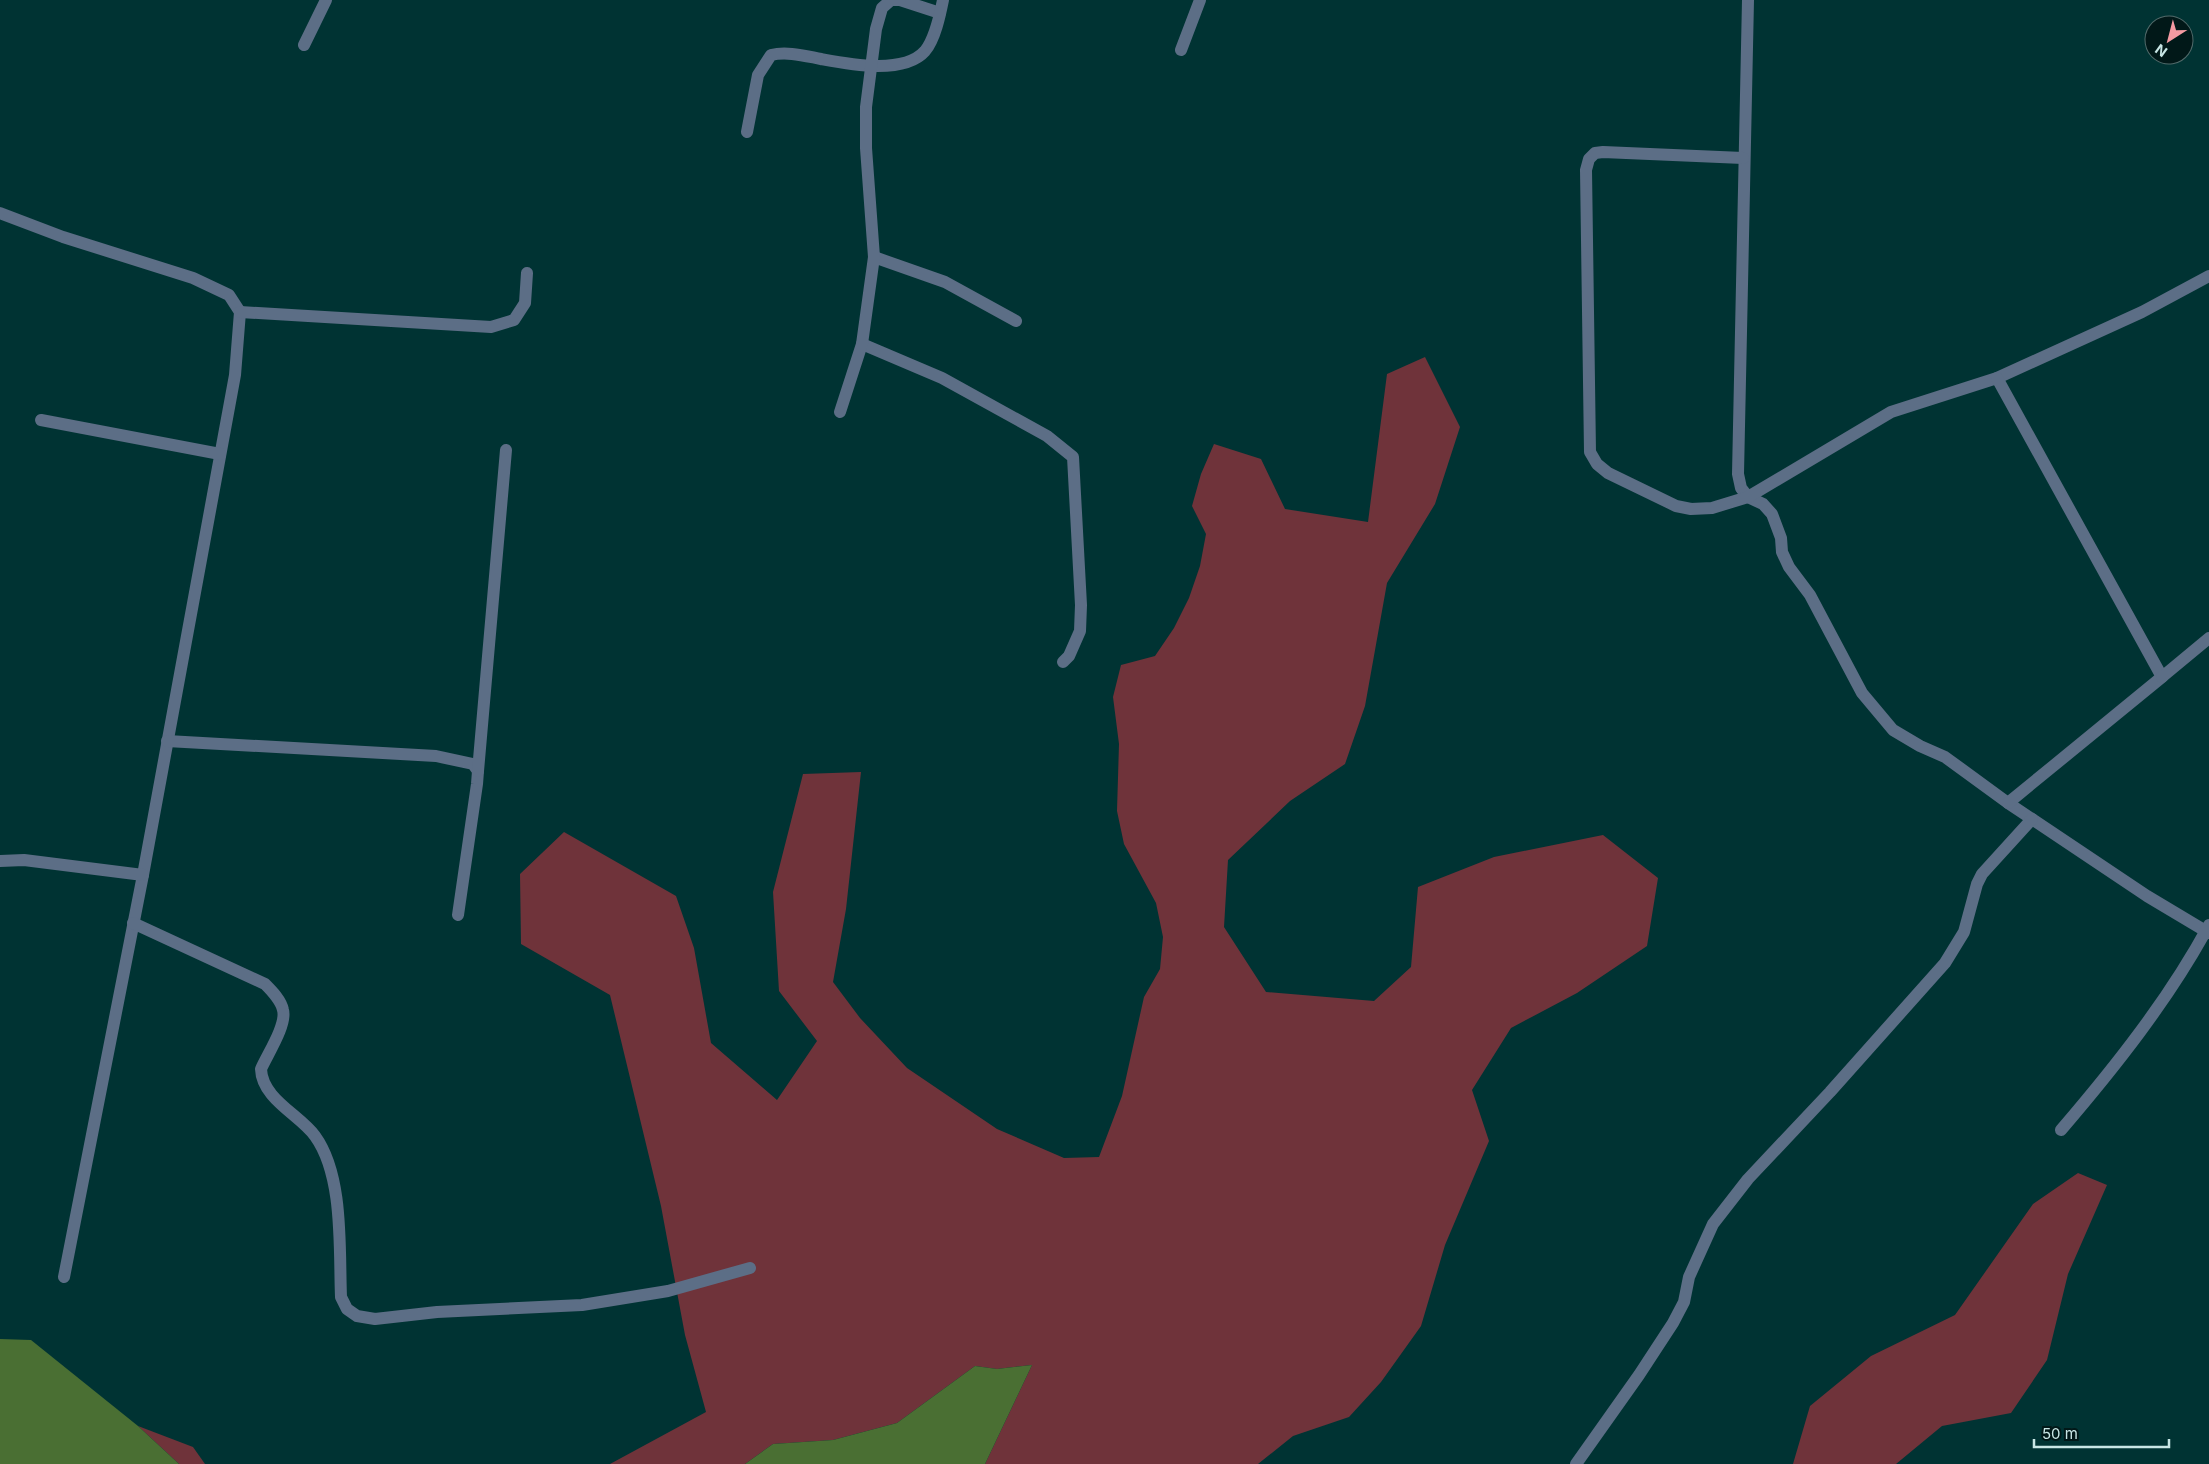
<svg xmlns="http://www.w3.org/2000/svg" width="2209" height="1464" font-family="Inter,sans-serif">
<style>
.green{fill:#6f333a}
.water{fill:#4a6f33}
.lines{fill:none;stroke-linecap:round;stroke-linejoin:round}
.minor{stroke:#5c6e86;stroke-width:12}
</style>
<rect width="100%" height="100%" fill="#033"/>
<g class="green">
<path d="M 1425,357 L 1460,427 L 1435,504 L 1387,583 L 1365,706 L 1345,764 L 1290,801 L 1228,860 L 1224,927 L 1266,992 L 1374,1001 L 1411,967 L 1418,887 L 1494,857 L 1603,835 L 1658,878 L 1647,946 L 1577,993 L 1511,1028 L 1472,1090 L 1489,1141 L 1445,1245 L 1421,1326 L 1381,1382 L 1349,1417 L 1293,1436 L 1258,1464 L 985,1464 L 1032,1365 L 997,1369 L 975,1366 L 897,1423 L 833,1440 L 773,1444 L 745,1464 L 610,1464 L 706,1412 L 685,1335 L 661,1206 L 610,995 L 521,944 L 520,874 L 564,832 L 676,896 L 694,948 L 711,1043 L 777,1100 L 817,1041 L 779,991 L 773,892 L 803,774 L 861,772 L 846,909 L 833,982 L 860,1018 L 907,1068 L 997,1129 L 1064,1158 L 1099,1157 L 1122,1096 L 1144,997 L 1160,969 L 1163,937 L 1156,903 L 1124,844 L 1117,811 L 1119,744 L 1113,697 L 1121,665 L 1155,656 L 1174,628 L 1189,598 L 1200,566 L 1206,534 L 1192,506 L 1201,474 L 1214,444 L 1261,459 L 1285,509 L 1368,522 L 1387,374 Z"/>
<path d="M 2078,1173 L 2107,1185 L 2068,1274 L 2047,1360 L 2011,1413 L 1942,1426 L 1896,1464 L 1793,1464 L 1810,1406 L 1871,1356 L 1955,1315 L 2033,1204 Z"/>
<path d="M 138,1426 L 193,1447 L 205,1464 L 179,1464 Z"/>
</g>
<g class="water">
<path d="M 0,1339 L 31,1340 L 138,1426 L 179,1464 L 0,1464 Z"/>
<path d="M 1032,1365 L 985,1464 L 745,1464 L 773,1444 L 833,1440 L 897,1423 L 975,1366 L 997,1369 Z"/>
</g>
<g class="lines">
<g class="minor">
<path d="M 900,0 L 940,13"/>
<path d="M 1748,0 L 1738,474 L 1741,488 L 1748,497 L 1763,504 L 1772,514 L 1781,538 L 1782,552 L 1789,567 L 1810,595 L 1862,693 L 1893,730 L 1920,746 L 1945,757 L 2008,803 L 2147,896 L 2209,933"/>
<path d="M 304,45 L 326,0"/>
<path d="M 1181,50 L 1200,0"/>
<path d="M 747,132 L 758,75 L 771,55 C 787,51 805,56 821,59 C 848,64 904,75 925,51 C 935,39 940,15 943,0"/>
<path d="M 1743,158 L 1603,152 L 1595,153 L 1589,159 L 1586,170 L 1590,452 L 1597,464 L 1608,473 L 1676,506 L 1691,509 L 1712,508 L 1748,497 L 1891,412 L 1997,378 L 2142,312 L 2209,276"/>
<path d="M 0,213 L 63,237 L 193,278 L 229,295 L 240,312 L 235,375 L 143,875 L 64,1277"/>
<path d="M 874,257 L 945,282 L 1016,321"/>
<path d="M 240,312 L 491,327 L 514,320 L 525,303 L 527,273"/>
<path d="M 862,344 L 942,378 L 1047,436 L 1073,457 L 1081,605 L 1080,631 L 1069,656 L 1063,662"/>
<path d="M 1997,378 L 2162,677 L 2008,803"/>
<path d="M 840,412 L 862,344 L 874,257 L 866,148 L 866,107 L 876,29 L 882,8 L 891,0 L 900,0"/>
<path d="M 41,420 L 220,454"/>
<path d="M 2162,677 L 2209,638"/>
<path d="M 167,741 L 436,756 L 473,764 L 478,771 L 477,784 L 458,915"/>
<path d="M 478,771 L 506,450"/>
<path d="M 0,861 L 24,860 L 143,875"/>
<path d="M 133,923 L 265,984 C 272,991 281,1000 283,1010 C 287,1025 267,1055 261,1069 C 262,1099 300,1115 315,1136 C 344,1176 339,1249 341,1297 L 347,1309 L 357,1316 L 375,1319 L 437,1312 L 582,1305 L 668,1291 L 750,1268"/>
<path d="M 2061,1130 C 2115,1067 2169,999 2209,925"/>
<path d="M 1576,1464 L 1639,1375 L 1673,1323 L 1684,1302 L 1689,1277 L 1713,1224 L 1748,1179 L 1830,1092 L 1945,963 L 1964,932 L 1977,884 L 1982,874 L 2032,819"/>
</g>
</g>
<g transform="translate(2169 40) rotate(216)"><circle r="24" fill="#011818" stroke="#516a6a"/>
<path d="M0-4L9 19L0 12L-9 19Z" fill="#f49aa2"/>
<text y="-8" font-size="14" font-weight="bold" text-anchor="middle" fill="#c8e6e5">N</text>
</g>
<path d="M2034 1439v8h135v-8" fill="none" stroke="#c8e6e5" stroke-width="2.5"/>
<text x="2042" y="1439" font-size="15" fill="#c8e6e5" stroke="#011818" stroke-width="4" paint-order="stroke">50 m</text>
</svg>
